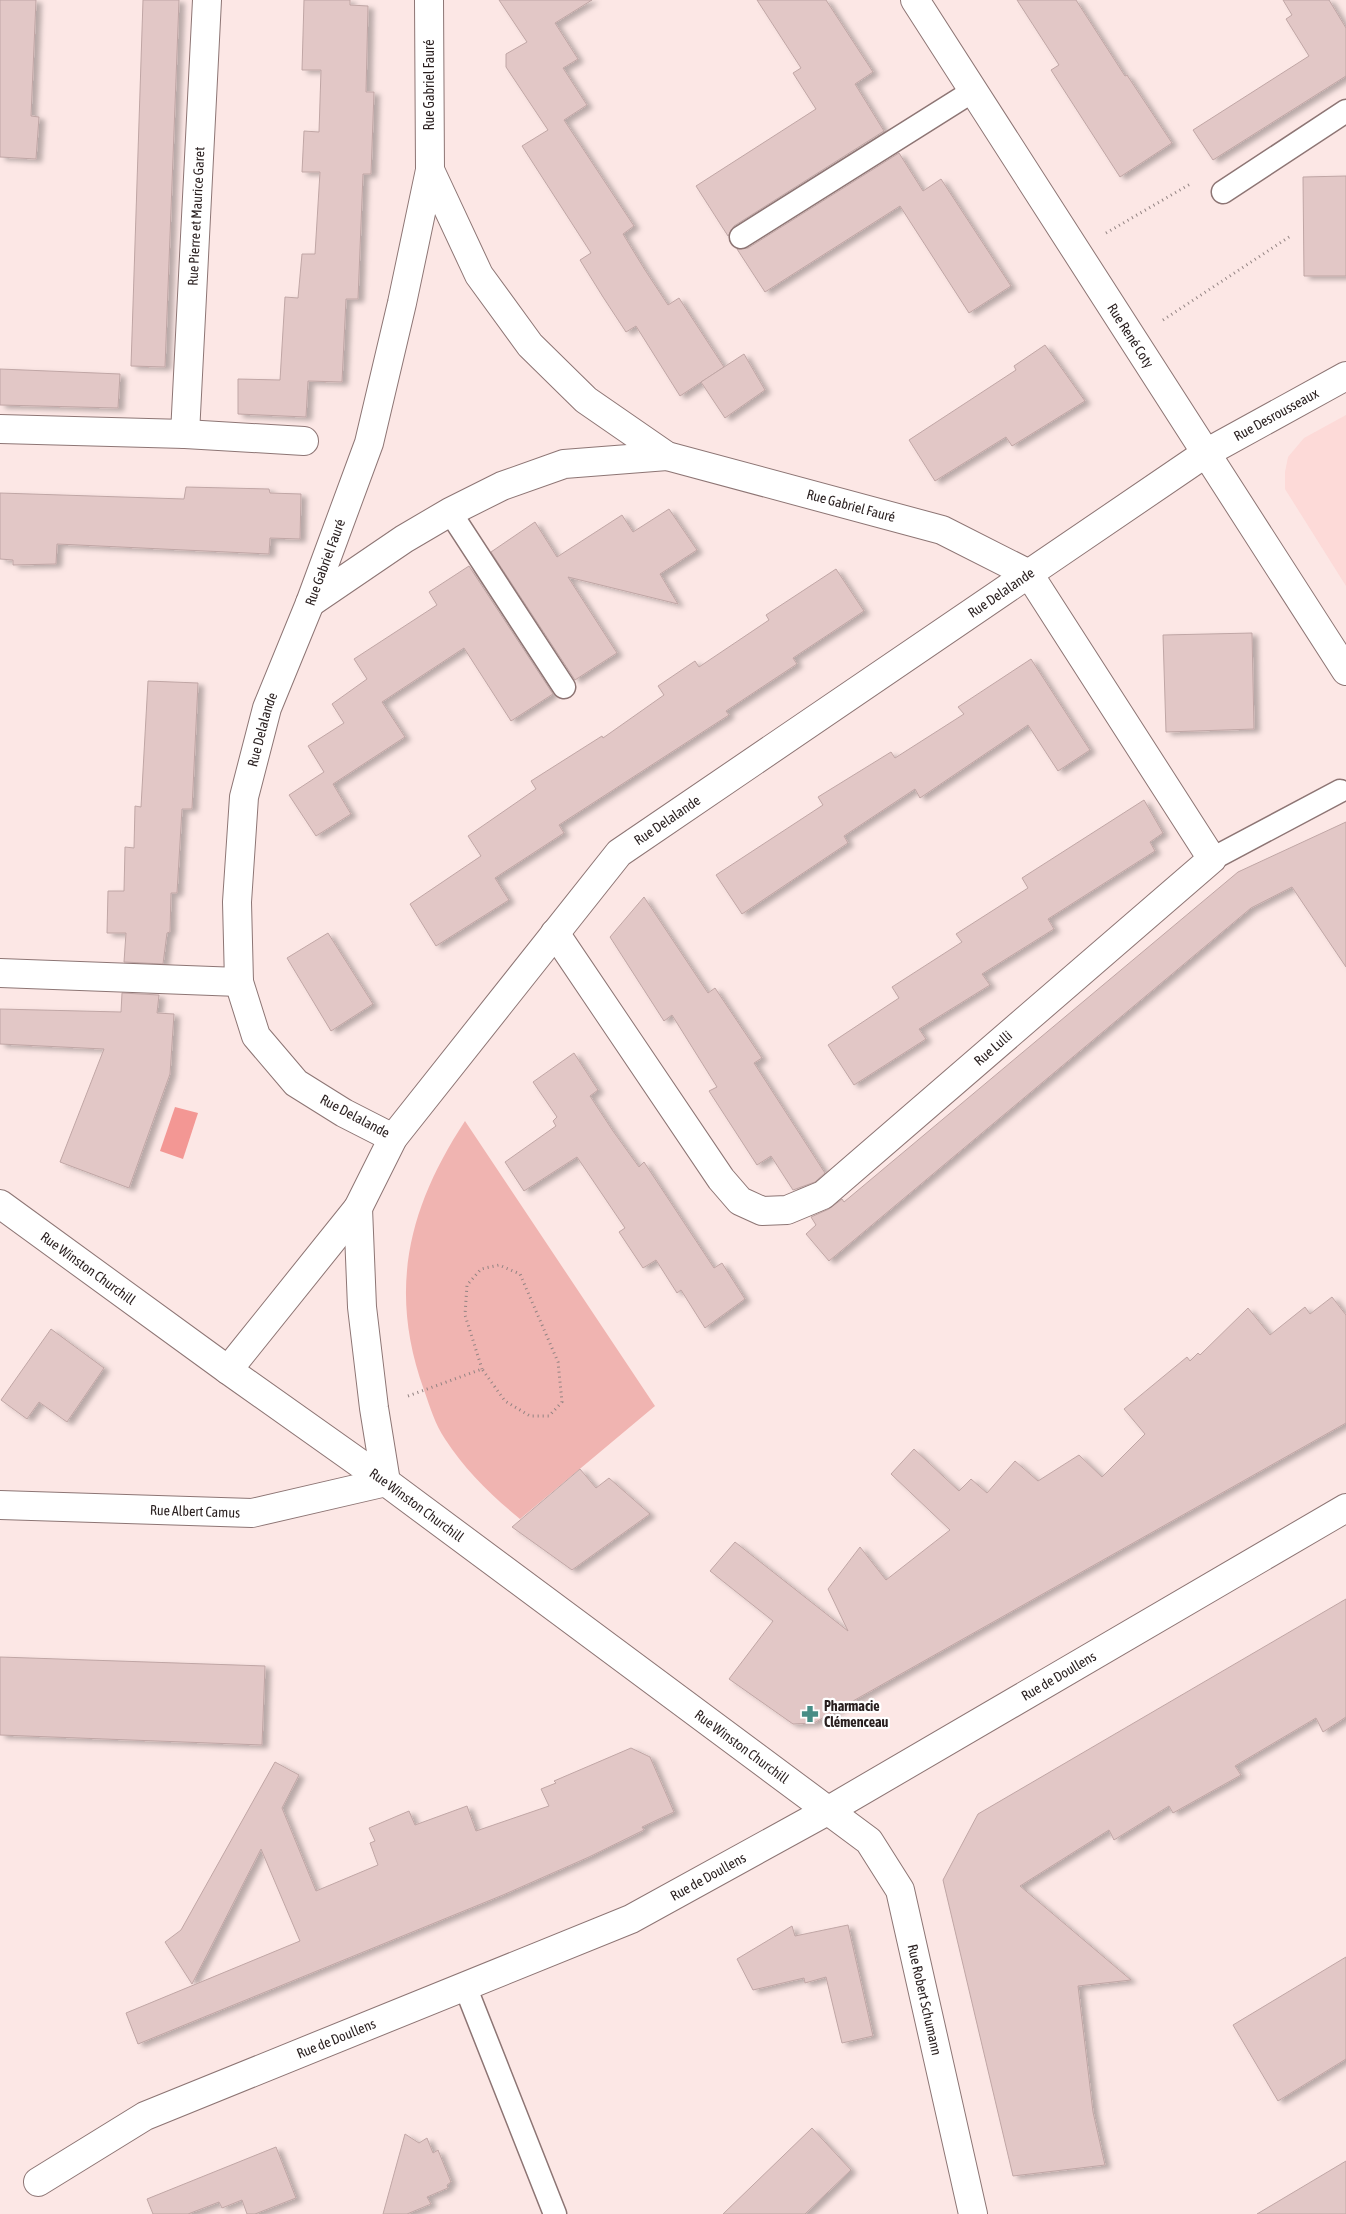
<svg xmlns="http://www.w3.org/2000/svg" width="1346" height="2214" font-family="'Asap Condensed',sans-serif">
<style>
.built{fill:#fddad8}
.green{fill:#f0b4b1}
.water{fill:#f39794}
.building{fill:#e2c7c6;stroke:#c0a6a5;filter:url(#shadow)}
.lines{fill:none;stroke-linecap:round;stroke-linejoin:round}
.lane-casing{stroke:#8d7574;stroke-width:25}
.street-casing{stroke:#8d7574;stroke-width:30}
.path{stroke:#928382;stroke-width:3;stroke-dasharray:1 4;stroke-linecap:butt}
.lane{stroke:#fff;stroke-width:22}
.street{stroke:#fff;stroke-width:28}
.labels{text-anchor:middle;stroke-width:4.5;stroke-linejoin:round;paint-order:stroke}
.street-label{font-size:14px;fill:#291f1f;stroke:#fff}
.poi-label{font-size:14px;font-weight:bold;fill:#291f1f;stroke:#fff;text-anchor:start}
</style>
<defs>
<filter id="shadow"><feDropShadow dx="5.5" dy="3" stdDeviation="2.5" flood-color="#0004"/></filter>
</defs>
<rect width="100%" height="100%" fill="#fce7e5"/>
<path class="built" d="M 1346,415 L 1346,586 L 1285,489 L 1285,472 L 1288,457 L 1304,438 Z"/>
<path class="green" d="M 465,1121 L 655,1406 L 520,1519 C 492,1496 465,1470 445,1439 C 435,1424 430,1407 424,1390 C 388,1290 408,1208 465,1121 Z"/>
<path class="water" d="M 175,1107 L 198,1113 L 183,1159 L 160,1151 Z"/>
<g class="building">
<path d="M 0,0 L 36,0 L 31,116 L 39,117 L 36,159 L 0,157 Z"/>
<path d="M 143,0 L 179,0 L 165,367 L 131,366 Z"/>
<path d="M 304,0 L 350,0 L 350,5 L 368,6 L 366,92 L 374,92 L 371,174 L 363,174 L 358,299 L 346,299 L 342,382 L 308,381 L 306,417 L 238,414 L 238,379 L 280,380 L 285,297 L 298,298 L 302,254 L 315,254 L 320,172 L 302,172 L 304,131 L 319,132 L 321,70 L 302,70 Z"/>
<path d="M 499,0 L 592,0 L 555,23 L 578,59 L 563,68 L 587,105 L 564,120 L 634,226 L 623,234 L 645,270 L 668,305 L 679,298 L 724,367 L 680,396 L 636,326 L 626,332 L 603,297 L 580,260 L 591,253 L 522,146 L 548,130 L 506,67 L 506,54 L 527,42 Z"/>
<path d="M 757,0 L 826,0 L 873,72 L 855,84 L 884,131 L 734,226 L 728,236 L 696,186 L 816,109 L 793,73 L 801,68 Z"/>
<path d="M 1017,0 L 1076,0 L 1125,76 L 1127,75 L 1172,143 L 1120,177 L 1051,70 L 1059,65 Z"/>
<path d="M 1283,0 L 1329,0 L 1346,28 L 1346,76 L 1213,160 L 1193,130 L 1309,56 L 1286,19 L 1292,15 Z"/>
<path d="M 899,153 L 923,191 L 941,179 L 1011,286 L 969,313 L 900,206 L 765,292 L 737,249 L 748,248 Z"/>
<path d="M 1346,176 L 1346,276 L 1304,276 L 1303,177 Z"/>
<path d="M 1045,345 L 1085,401 L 1012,446 L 1006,437 L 935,481 L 909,440 L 1016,370 L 1014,366 Z"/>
<path d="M 744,354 L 765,390 L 725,418 L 701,382 Z"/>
<path d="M 0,369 L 120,374 L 118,408 L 0,405 Z"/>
<path d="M 186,487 L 269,489 L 270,493 L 301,494 L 300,539 L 270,538 L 269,554 L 57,544 L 56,564 L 13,565 L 13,560 L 0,559 L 0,493 L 184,499 Z"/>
<path d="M 669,509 L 697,550 L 660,574 L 678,604 L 568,577 L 617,653 L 575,680 L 491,552 L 535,522 L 557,557 L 622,515 L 633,532 Z"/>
<path d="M 469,566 L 553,694 L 511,721 L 464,648 L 382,702 L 405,737 L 333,784 L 351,814 L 316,836 L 289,795 L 324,772 L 308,746 L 344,723 L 332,704 L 367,679 L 354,659 L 437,605 L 429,592 Z"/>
<path d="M 836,569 L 864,611 L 793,658 L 797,664 L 726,711 L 729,715 L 559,825 L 564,833 L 495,878 L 509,900 L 436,946 L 410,904 L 481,856 L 468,836 L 536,789 L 531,781 L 602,736 L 603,738 L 664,695 L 658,686 L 695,661 L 699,667 L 769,620 L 766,615 Z"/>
<path d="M 1252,633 L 1254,729 L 1166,732 L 1163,635 Z"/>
<path d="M 1031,659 L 1090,750 L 1058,771 L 1028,725 L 920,798 L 915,789 L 844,836 L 848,843 L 742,914 L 716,875 L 823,805 L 818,797 L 891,752 L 895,758 L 964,714 L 958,707 Z"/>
<path d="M 148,681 L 198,683 L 192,809 L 182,809 L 177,893 L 171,893 L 170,932 L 167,933 L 163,964 L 124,962 L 126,933 L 107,933 L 108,891 L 124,891 L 125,847 L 134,848 L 135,806 L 141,807 Z"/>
<path d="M 1144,800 L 1163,833 L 1150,842 L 1155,851 L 1048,919 L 1054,929 L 982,974 L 990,985 L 919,1029 L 926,1039 L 854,1085 L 828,1045 L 899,998 L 892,987 L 962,942 L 956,934 L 1028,888 L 1022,878 Z"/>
<path d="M 1346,822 L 1346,967 L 1292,887 L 1251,908 L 829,1261 L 806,1234 L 816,1225 L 811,1217 L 829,1209 L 842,1199 L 844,1202 L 1238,872 Z"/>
<path d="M 644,897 L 708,993 L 715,988 L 762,1058 L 754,1063 L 825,1173 L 815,1182 L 793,1190 L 771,1156 L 757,1165 L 709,1091 L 717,1087 L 672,1015 L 664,1021 L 610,937 Z"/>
<path d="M 328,933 L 373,1004 L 331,1031 L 287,958 Z"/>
<path d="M 122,993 L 159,995 L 157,1013 L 174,1014 L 170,1074 L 129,1188 L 60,1162 L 104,1049 L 0,1044 L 0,1009 L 121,1012 Z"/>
<path d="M 574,1053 L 598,1090 L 590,1096 L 613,1131 L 639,1167 L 644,1162 L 714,1268 L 722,1263 L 745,1299 L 705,1328 L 681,1290 L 677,1293 L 656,1260 L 643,1268 L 619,1232 L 625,1228 L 577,1157 L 524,1191 L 505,1162 L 556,1126 L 553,1121 L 557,1117 L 533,1082 Z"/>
<path d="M 1332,1297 L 1346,1315 L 1346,1423 L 814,1723 L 793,1724 L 729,1679 L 773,1621 L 710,1571 L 735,1542 L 848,1631 L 828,1589 L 860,1547 L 886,1580 L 950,1530 L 891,1474 L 914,1449 L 959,1491 L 971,1479 L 987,1493 L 1015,1461 L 1038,1481 L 1079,1455 L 1102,1477 L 1145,1434 L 1124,1409 L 1187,1357 L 1190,1361 L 1198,1353 L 1200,1355 L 1248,1308 L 1270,1335 L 1305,1307 L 1310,1314 Z"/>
<path d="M 51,1329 L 104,1368 L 67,1422 L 39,1402 L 27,1419 L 1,1400 Z"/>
<path d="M 580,1469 L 596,1488 L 609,1478 L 650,1514 L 572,1570 L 512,1527 Z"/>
<path d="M 1346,1599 L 1346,1717 L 1323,1732 L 1316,1718 L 1235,1766 L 1241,1775 L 1173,1813 L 1169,1806 L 1114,1840 L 1109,1830 L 1020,1886 L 1131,1980 L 1078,1986 L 1093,2112 L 1105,2165 L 1013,2176 L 943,1880 L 978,1814 Z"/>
<path d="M 0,1657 L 265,1666 L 262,1745 L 0,1735 Z"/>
<path d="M 631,1748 L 650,1757 L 674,1812 L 642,1827 L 644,1830 L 589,1857 L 503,1895 L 138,2044 L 126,2013 L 300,1941 L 261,1849 L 192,1984 L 165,1942 L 181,1930 L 275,1762 L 299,1775 L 282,1808 L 316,1891 L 378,1865 L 370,1843 L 375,1841 L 369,1828 L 409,1811 L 415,1825 L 467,1806 L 476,1831 L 549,1806 L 541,1789 L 556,1783 L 554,1781 Z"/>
<path d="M 848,1925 L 873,2036 L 842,2043 L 826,1977 L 805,1983 L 804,1978 L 753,1990 L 737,1959 L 792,1926 L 795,1936 Z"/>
<path d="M 1346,1957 L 1346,2059 L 1278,2101 L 1233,2025 Z"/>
<path d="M 812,2128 L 851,2170 L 805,2214 L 723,2214 Z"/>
<path d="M 405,2134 L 419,2143 L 427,2138 L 433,2153 L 438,2150 L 451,2182 L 447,2185 L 448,2188 L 427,2197 L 431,2204 L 407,2214 L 383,2214 Z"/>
<path d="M 276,2147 L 296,2198 L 255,2214 L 247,2214 L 242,2200 L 222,2208 L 219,2202 L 188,2214 L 153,2214 L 147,2199 Z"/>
<path d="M 1346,2161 L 1346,2214 L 1257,2214 Z"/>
</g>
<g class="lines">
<g class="lane-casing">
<g id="lane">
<path d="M 1223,192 L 1346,111"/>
<path d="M 741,237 L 973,91"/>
<path d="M 450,512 L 564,687"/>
<path d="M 1212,859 L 1340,791"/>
<path d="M 465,1986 L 555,2214"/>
</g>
</g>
<g class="street-casing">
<g id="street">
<path id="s1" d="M 915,0 L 1346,671"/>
<path id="s2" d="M 430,170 L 479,275 L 530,345 L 586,400 L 667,456 L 942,530 L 1029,574 L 1212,859 L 823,1195 L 787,1210 L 762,1211 L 740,1201 L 721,1179 L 555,933"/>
<path d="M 0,429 L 185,434 L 304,441"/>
<path id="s3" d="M 185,434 L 207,0"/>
<path d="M 310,603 L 404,539 L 450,512 L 502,486 L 564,464 L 667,456"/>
<path d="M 0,973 L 239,982"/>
<path id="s4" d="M 393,1138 L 344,1113 L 296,1083 L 256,1036 L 239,982 L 237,902 L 244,797 L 267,708 L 310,603 L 369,443 L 402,303 L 430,170 L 429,0"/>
<path id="s5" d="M 0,1204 L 228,1370 L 386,1482 L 869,1841 L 900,1890 L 973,2214"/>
<path d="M 358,1208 L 362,1307 L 374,1408 L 386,1482"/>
<path id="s6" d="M 228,1370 L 358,1208 L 393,1138 L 619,853 L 1206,453 L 1346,376"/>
<path id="s7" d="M 0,1505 L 252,1513 L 386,1482"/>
<path id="s8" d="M 38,2182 L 145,2116 L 631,1919 L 829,1810 L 1346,1508"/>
</g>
</g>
<g class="path">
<path d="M 1106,233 L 1192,183"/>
<path d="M 1163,320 L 1292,235"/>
<path d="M 408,1396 L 482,1369 L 505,1401 L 530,1416 L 549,1416 L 562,1402 L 558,1362 L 520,1274 L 499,1265 L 481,1269 L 467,1285 L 465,1315 L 482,1369"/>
</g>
<use href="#lane" class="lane"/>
<use href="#street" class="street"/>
</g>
<defs>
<g id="pharmacy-bare" transform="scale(1.35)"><path d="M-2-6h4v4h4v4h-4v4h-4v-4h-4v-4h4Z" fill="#478d86" stroke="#fff" stroke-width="2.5" paint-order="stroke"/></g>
</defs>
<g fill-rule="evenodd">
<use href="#pharmacy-bare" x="810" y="1714"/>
</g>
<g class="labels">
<g class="street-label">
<text transform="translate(429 85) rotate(-90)" y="5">Rue Gabriel Fauré</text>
<text dy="5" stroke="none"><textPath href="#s3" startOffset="218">Rue Pierre et Maurice Garet</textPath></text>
<text dy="5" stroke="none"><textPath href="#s1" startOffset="399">Rue René Coty</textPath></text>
<text dy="5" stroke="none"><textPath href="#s6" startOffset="1440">Rue Desrousseaux</textPath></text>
<text dy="5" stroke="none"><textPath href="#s2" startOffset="570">Rue Gabriel Fauré</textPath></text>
<text dy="5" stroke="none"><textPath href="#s4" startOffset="664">Rue Gabriel Fauré</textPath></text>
<text dy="5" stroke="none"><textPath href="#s6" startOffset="1112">Rue Delalande</textPath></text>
<text dy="5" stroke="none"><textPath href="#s4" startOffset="485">Rue Delalande</textPath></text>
<text dy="5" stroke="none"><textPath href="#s6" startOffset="708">Rue Delalande</textPath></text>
<text transform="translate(993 1048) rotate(-41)" y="5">Rue Lulli</text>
<text transform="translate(355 1116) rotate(28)" y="5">Rue Delalande</text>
<text dy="5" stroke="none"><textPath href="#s5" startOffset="109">Rue Winston Churchill</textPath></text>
<text dy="5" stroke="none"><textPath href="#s5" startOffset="514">Rue Winston Churchill</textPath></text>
<text dy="5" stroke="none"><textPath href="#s7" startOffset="195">Rue Albert Camus</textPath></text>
<text dy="5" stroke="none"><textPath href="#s8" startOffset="1142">Rue de Doullens</textPath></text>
<text dy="5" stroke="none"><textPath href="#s5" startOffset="919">Rue Winston Churchill</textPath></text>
<text dy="5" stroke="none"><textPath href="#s8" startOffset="738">Rue de Doullens</textPath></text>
<text dy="5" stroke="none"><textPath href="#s5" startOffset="1248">Rue Robert Schumann</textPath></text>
<text dy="5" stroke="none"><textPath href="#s8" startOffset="332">Rue de Doullens</textPath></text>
</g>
<g class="poi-label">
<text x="824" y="1711">Pharmacie<tspan x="824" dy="16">Clémenceau</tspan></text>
</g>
</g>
</svg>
